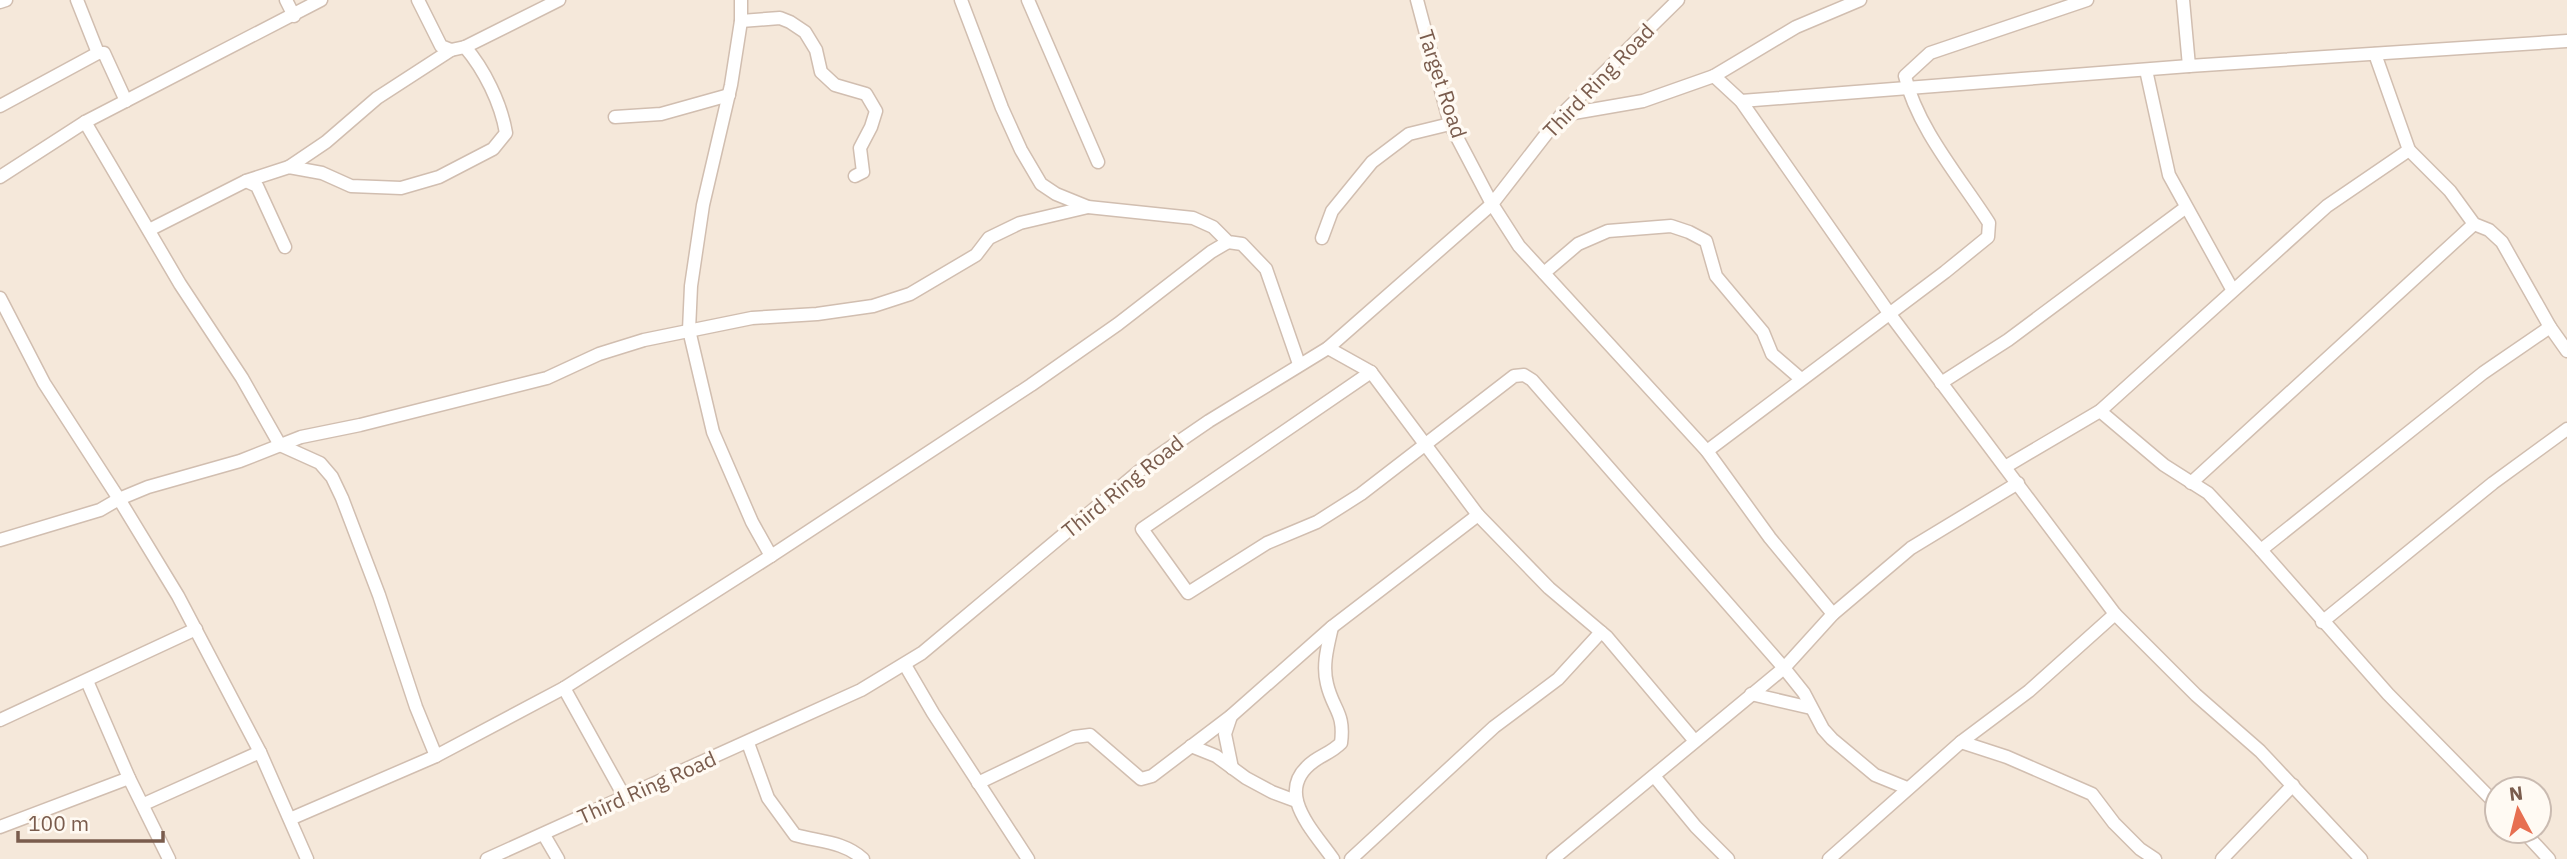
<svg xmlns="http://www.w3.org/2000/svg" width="2567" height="859" font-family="'IBM Plex Sans',sans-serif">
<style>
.residential{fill:#f5e8da;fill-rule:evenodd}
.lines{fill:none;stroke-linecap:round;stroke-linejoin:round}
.minor-casing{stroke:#d1beb0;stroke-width:15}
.minor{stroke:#fff;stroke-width:12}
.labels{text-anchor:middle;stroke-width:7;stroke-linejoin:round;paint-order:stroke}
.street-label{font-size:21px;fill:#7a5c4d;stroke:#fffaf3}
</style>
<rect width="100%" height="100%" fill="#fdf6ec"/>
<path class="residential" d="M 0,0 L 2567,0 L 2567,859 L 0,859 ZM 2497,789 L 2539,789 L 2539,831 L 2497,831 Z"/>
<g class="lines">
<g class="minor-casing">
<g id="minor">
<path d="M 77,0 L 98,53"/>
<path d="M 286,0 L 294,16"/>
<path d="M 418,0 L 441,46 L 451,50 L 465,47 L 559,0"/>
<path d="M 741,0 L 741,21 L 731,85 L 703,205 L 691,286 L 689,330 L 713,432 L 752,522 L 771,556"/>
<path d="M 961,0 L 1002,108 L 1021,150 L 1041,184 L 1056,194 L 1088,207 L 1193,218 L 1213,227 L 1228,242 L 1242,244 L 1266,269 L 1299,364"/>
<path d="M 1028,0 L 1098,162"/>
<path d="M 1417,0 L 1450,124 L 1492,204 L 1519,246 L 1707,451 L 1770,538 L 1833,614"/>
<path d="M 2183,0 L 2189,66 L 2567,41"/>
<path d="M 0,2 L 6,0"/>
<path d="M 741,21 L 780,18 L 790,22 L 805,32 L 816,50 L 821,72 L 835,85 L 866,94 L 876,111 L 871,127 L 860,148 L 863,172 L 855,176"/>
<path d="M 2146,70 L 2169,175 L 2232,289"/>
<path d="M 1714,76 L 1796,27 L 1860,0"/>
<path d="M 1741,101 L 2189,66"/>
<path d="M 0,106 L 98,53 L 104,53 L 126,101"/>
<path d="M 1562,115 L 1643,101 L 1714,76 L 1741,101 L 1889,313 L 2115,614 L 2196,695 L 2260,751 L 2361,859"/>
<path d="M 615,117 L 661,114 L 729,95"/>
<path d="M 85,122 L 180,284 L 242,378 L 280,445 L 320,463 L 332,477 L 342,498 L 379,595 L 416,707 L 436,756"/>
<path d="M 2409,150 L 2450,191 L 2474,224 L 2489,230 L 2502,242 L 2550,327 L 2567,351"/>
<path d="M 289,167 L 326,142 L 377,98 L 451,50"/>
<path d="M 0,177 L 85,122 L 321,0"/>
<path d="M 246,181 L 257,186 L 285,247"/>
<path d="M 149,230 L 246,181 L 289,167 L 322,173 L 351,186 L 401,188 L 439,177 L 493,149 L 506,133 C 501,103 484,69 465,47"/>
<path d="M 1322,238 L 1332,211 L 1372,162 L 1409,134 L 1450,124"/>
<path d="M 1544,273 L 1578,244 L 1608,231 L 1671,226 L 1689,232 L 1706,241 L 1716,276 L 1763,332 L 1772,354 L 1801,379"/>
<path d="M 0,298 L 44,383 L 119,499 L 178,596 L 260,752 L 307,859"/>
<path d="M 1328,348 L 1371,372 L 1478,515 L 1549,588 L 1607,637 L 1694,740"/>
<path d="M 1371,372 L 1142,529 L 1188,593 L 1267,543 L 1317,522 L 1361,494 L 1514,376 L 1524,375 L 1532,380 L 1784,668 L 1804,693 L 1823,729 L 1832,739 L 1875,775 L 1907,788"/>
<path d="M 1941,383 L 2008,340 L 2185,208"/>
<path d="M 2100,411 L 2164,465 L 2208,493 L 2261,550 L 2388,694 L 2497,805"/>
<path d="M 1707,451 L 1945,272 L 1988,237 L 1989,223 C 1961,179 1917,128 1905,76 L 1930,53 L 2087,0"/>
<path d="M 2005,467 L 2100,411 L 2327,206 L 2409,150 L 2375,54"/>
<path d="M 2191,483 L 2474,224"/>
<path d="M 0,540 L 100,510 L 119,499 L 148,487 L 240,461 L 301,437 L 360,425 L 547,378 L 599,354 L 644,340 L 752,318 L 817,314 L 873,306 L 910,294 L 976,255 L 989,238 L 1020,223 L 1088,207"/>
<path d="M 2261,550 L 2483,373 L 2550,327"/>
<path d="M 2322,622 L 2493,483 L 2567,429"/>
<path d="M 1332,627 C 1328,645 1322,665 1327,684 C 1333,710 1345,712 1341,743 C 1332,752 1324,754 1314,761 C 1272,791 1313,830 1333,859"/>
<path d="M 905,665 L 933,713 L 1028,859"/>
<path d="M 87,681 L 129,778 L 169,859"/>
<path d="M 564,688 L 624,796"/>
<path d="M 1751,694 L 1811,708"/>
<path d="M 1231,716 L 1225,734 L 1232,768"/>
<path d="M 0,720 L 196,629"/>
<path d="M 1961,742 L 2007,757 L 2092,794 L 2114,823 L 2140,849 L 2155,859"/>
<path d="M 748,743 L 768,798 L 795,835 C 819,842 843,841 863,859"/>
<path d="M 1191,746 L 1216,756 L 1246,778 L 1272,792 L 1296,801"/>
<path d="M 1654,776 L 1696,827 L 1728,859"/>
<path d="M 978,783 L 1074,737 L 1090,735 L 1141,779 L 1152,776 L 1231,716 L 1332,627 L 1478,515"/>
<path d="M 144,804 L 260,752"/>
<path d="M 290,819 L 436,756 L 564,688 L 771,556 L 1031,385 L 1118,324 L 1211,252 L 1228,242"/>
<path d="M 0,827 L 129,778"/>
<path d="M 2523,831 L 2549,859"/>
<path d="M 544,835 L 558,859"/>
<path d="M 487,859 L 861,690 L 922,653 L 1155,458 L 1209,421 L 1328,348 L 1492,204 L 1561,115 L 1678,0"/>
<path d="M 1351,859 L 1494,727 L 1558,679 L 1601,632"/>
<path d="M 1553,859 L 1784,668 L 1833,614 L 1911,548 L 2018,483"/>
<path d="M 1829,859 L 1961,742 L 2029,691 L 2115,614"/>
<path d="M 2222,859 L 2293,785"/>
</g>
</g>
<use href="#minor" class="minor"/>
</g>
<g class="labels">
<g class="street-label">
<text transform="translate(1599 81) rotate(-46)" y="7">Third Ring Road</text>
<text transform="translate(1442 84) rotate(72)" y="7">Target Road</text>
<text transform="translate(1123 487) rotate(-39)" y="7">Third Ring Road</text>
<text transform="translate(647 788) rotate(-24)" y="7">Third Ring Road</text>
</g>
</g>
<g transform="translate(2518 810) rotate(353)"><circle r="33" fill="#fffaf3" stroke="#cabbb1" stroke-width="2"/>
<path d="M0-5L12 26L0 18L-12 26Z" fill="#e76f51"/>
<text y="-10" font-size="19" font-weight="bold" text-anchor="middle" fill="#7a5c4d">N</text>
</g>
<path d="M18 831v10h145v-10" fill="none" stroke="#7a5c4d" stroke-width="3.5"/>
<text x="28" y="831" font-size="21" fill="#7a5c4d" stroke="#fffaf3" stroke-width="5" paint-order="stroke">100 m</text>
</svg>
